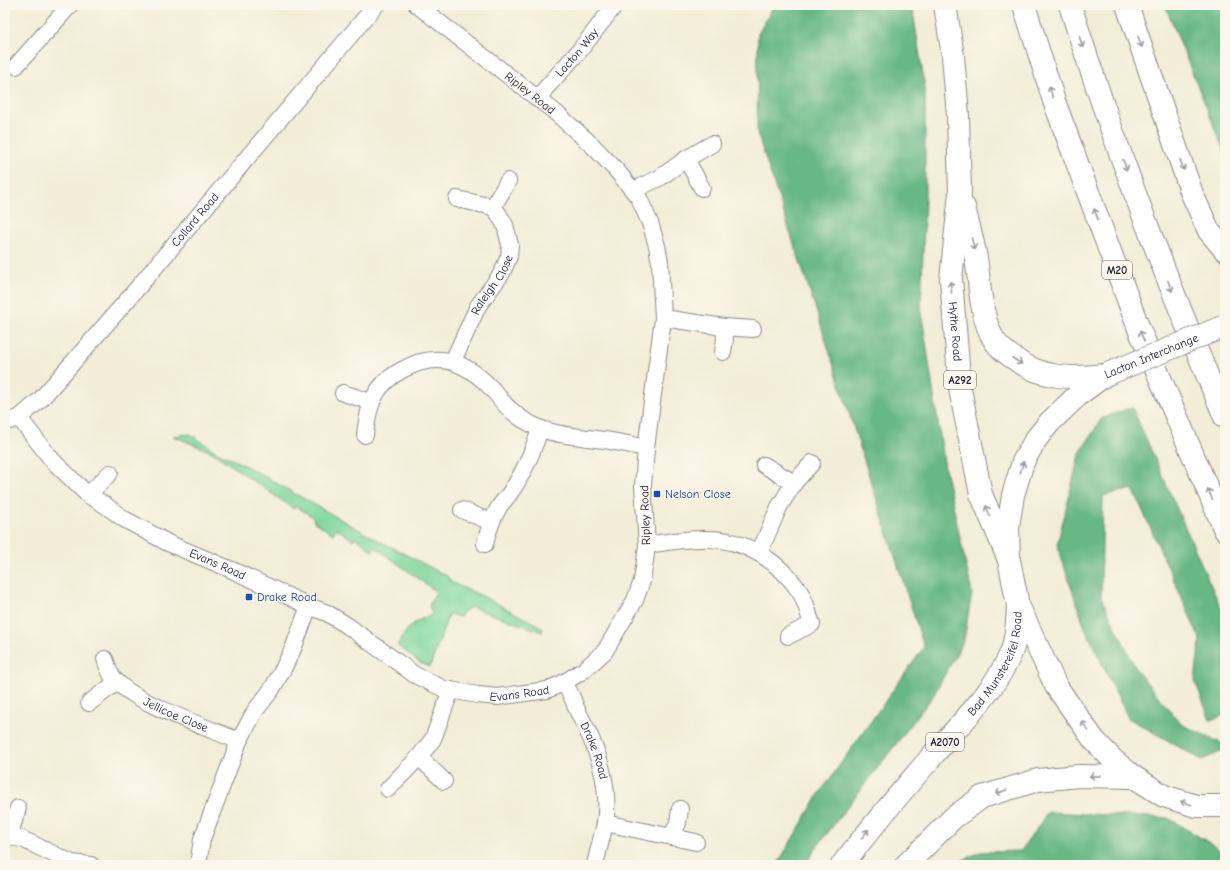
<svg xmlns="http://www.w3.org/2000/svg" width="1230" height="870" font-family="'Comic Neue',sans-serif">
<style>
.green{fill:#80d79c;stroke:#517c6c}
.forest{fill:#68b884;stroke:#456d60}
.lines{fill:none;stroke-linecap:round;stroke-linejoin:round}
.minor-casing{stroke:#8a8889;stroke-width:18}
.primary-casing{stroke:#8a8889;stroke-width:24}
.trunk-casing{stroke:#8a8889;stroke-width:24}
.motorway-casing{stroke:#8a8889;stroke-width:24}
.minor{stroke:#fff;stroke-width:16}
.primary{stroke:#fff;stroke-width:22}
.trunk{stroke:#fff;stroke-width:22}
.motorway{stroke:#fff;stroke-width:22}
.trunk-bridge-casing{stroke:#8a8889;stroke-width:24;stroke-linecap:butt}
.trunk-bridge{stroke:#fff;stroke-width:22}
.oneway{stroke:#9c9ca7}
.transit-dot{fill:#1a4fb4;stroke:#fbf7ec;stroke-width:1.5}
.labels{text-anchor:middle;stroke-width:3;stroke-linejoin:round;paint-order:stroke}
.shield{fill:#fbf7ec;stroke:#636270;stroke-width:1}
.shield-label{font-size:11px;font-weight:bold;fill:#22223b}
.street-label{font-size:12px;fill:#22223b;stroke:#fbf7ec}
.transit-label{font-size:12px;fill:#164399;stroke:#fbf7ec;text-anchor:start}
</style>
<rect width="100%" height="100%" fill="#fbf7ec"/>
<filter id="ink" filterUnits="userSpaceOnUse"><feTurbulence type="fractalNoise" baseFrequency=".025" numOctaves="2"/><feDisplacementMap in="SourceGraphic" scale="8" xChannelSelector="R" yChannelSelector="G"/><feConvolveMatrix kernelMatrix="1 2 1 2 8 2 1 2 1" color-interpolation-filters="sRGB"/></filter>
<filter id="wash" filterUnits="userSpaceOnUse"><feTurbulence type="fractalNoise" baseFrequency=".012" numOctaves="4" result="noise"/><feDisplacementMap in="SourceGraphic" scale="16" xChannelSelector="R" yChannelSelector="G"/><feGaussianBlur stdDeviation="0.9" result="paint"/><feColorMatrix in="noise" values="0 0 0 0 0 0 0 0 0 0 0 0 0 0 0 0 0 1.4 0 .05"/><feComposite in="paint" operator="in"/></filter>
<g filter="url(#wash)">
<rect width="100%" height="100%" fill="#f3edd7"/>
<path class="green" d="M 190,434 L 217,452 L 246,466 L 370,536 L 447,576 L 452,583 L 476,593 L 540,626 L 543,629 L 542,632 L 471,607 L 463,612 L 460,617 L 449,614 L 430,667 L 420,663 L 397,645 C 408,628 411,622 432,615 L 429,605 L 436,593 L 434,590 L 375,547 L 372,551 L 355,537 L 353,540 L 336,528 L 333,534 L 313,521 L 314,518 L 296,506 L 294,509 L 212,452 L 173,436 Z"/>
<g class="forest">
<path d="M 774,5 L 912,5 L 925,88 L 925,198 L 921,310 L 945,468 L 972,593 L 964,640 L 933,696 L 816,848 L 806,865 L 777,865 L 819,794 L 924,647 L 815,307 L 757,133 L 758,34 Z"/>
<path d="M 1165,5 L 1225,5 L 1225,154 Z"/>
<path d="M 1132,407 L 1225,617 L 1225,715 L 1210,720 L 1195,681 L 1200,639 L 1133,489 L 1103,496 L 1101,597 L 1137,671 L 1181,724 L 1225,745 L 1225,750 L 1202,760 L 1128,718 L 1085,628 L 1057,545 L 1079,455 L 1101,419 Z"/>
<path d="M 1048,812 L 1168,818 L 1208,842 L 1225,854 L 1225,865 L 953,865 L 980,852 L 1021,851 Z"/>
</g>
</g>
<g filter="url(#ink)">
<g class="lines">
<g class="minor-casing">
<g id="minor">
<path d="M 16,66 L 70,5"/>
<path id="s1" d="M 539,100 L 545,89 L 580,50 L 615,5"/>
<path d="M 686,159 L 702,188"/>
<path d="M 634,190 L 661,177 L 686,159 L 712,144"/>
<path d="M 493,207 L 508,181"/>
<path d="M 663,318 L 724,327 L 753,329"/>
<path d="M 723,352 L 725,339 L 724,327"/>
<path id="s2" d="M 453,361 L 478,306 L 502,273 L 509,256 L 510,245 L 505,225 L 498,213 L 493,207 L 457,199"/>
<path d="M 343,393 L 371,402"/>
<path id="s3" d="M 19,418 L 53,461 L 88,495 L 105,505 L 124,519 L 168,543 L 232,570 L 309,606 L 327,613 L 348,626 L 415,675 L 444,689 L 478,695 L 497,697 L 547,690 L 563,683 L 584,670 L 605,651 L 635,600 L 642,581 L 645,561 L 647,545 L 643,486 L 646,448 L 663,318 L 660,262 L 657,246 L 650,223 L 639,198 L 617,171 L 593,146 L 555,112 L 417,5"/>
<path id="s4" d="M 5,422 L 19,418 L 41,399 L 129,298 L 376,5"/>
<path d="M 365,435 C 368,406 374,385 402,370 C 438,350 466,361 493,390 C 499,397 505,406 513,412 C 521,419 530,424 539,428 C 558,436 584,437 604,440 C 618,442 632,445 646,448"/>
<path d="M 764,465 L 794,483"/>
<path d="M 88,495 L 110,473"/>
<path d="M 462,510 L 491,522"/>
<path d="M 485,544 C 488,531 492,519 499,507 C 502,502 507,498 510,493 C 524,473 533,451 540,429"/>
<path d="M 647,545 C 666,542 688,538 708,539 C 745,539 780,562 800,592 C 806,601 808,614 812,624 L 788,636"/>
<path d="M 759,553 L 779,507 L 794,483 L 812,463"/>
<path id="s5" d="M 105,659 C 107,664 109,672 112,676 C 128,701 209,728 239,741"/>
<path id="s6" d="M 563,683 C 573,694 572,700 578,712 C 597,747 611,784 605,823 C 602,837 598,851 595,865"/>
<path d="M 89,703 L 117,682"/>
<path d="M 419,757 L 444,781"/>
<path d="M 388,789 L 419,757 L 433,739 L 451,690"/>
<path d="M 605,823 L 696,842"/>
<path d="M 5,836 L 22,839 L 72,863 L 91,865"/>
<path d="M 9,837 L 18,808"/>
<path d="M 671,837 L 678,823 L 680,809"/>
<path d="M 198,865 L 202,839 L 239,741 L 255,711 L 272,689 L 283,669 L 293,649 L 309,606"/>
</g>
</g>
<g class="primary-casing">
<g id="primary">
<path id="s7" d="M 945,5 L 953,56 L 958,115 L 960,193 L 951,279 L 960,389 L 981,494 L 1009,560"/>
<path d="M 964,207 C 968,224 973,241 976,258 C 980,283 980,309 990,332 C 994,343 1003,351 1012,357 C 1041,379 1070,379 1105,375"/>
</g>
</g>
<g class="trunk-casing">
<g id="trunk">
<path d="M 1105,375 L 1078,395 L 1050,422 L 1036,439 L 1023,462 L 1013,495 L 1008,527 L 1009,560 L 1018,605 L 1056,686 L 1094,740 L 1113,760 L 1134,777 L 1164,796 L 1196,806 L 1225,806"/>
<path id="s8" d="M 842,865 C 871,827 902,791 933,755 C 961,723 994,692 1011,653 C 1017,638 1017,621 1018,605"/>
<path d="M 906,865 L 953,818 L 982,797 L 1038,780 L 1078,776 L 1134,777"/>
</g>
</g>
<g class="motorway-casing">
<g id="motorway">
<path d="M 1024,5 L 1054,101 L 1139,329 L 1225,530"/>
<path d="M 1070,5 C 1114,145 1167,282 1225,417"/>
<path d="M 1127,5 L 1192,194 L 1209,231 L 1225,250"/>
</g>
</g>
<use href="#minor" class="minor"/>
<use href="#primary" class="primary"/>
<use href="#trunk" class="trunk"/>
<use href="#motorway" class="motorway"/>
<g class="trunk-bridge-casing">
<g id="trunk-bridge">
<path id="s9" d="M 1105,375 L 1225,326"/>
</g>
</g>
<use href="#trunk-bridge" class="trunk-bridge"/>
</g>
<defs><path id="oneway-shaft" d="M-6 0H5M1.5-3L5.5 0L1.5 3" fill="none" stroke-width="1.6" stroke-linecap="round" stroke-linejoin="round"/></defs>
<g class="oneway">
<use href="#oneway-shaft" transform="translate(1081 42) rotate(73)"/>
<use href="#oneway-shaft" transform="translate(1140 42) rotate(71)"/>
<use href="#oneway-shaft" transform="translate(1051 92) rotate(-108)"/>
<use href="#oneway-shaft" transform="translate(1125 165) rotate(69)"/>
<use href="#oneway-shaft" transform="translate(1182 165) rotate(71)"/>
<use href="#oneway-shaft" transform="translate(1096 214) rotate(-110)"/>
<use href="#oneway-shaft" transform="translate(973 244) rotate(77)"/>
<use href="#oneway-shaft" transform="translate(1170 286) rotate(69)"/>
<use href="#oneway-shaft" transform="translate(951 287) rotate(-95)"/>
<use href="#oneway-shaft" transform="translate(1142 336) rotate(-113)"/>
<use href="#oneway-shaft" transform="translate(1017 361) rotate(33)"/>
<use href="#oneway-shaft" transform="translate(1022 467) rotate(-72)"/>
<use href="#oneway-shaft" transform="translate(1210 494) rotate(-113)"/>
<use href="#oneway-shaft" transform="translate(988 511) rotate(-113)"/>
<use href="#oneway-shaft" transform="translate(1085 726) rotate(-125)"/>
<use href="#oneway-shaft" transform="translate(1095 776) rotate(-179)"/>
<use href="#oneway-shaft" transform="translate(1001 792) rotate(161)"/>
<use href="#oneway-shaft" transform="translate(1186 803) rotate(-163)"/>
<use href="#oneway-shaft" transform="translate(865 834) rotate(-53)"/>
</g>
</g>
<g class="transit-dot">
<rect x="653" y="490" width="8" height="8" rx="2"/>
<rect x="245" y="593" width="8" height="8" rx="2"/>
</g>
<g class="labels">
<g class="shield">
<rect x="1102" y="261" width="30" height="18" rx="3"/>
<rect x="944" y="371" width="32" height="18" rx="3"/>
<rect x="926" y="733" width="38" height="18" rx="3"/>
</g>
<g class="shield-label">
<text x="1117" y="274">M20</text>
<text x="960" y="384">A292</text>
<text x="945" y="746">A2070</text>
</g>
<g class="street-label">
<text dy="4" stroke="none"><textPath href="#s1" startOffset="61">Lacton Way</textPath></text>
<text transform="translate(530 93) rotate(38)" y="4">Ripley Road</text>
<text dy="4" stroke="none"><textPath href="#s4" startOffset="280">Collard Road</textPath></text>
<text dy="4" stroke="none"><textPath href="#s2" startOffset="86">Raleigh Close</textPath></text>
<text dy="4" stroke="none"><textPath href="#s7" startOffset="328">Hythe Road</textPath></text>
<text dy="4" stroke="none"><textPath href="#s9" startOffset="50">Lacton Interchange</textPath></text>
<text transform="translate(645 515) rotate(-92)" y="4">Ripley Road</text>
<text dy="4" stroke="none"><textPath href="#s3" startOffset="251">Evans Road</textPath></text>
<text dy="4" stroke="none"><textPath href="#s8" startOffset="256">Bad Munstereifel Road</textPath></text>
<text dy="4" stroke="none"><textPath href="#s3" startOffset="587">Evans Road</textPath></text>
<text dy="4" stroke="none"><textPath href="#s5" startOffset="94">Jellicoe Close</textPath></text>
<text dy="4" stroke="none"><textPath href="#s6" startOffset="75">Drake Road</textPath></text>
</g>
<g class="transit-label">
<text x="665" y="498">Nelson Close</text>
<text x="257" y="601">Drake Road</text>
</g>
</g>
<rect width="1230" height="870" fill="none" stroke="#fbf7ec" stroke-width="20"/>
</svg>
